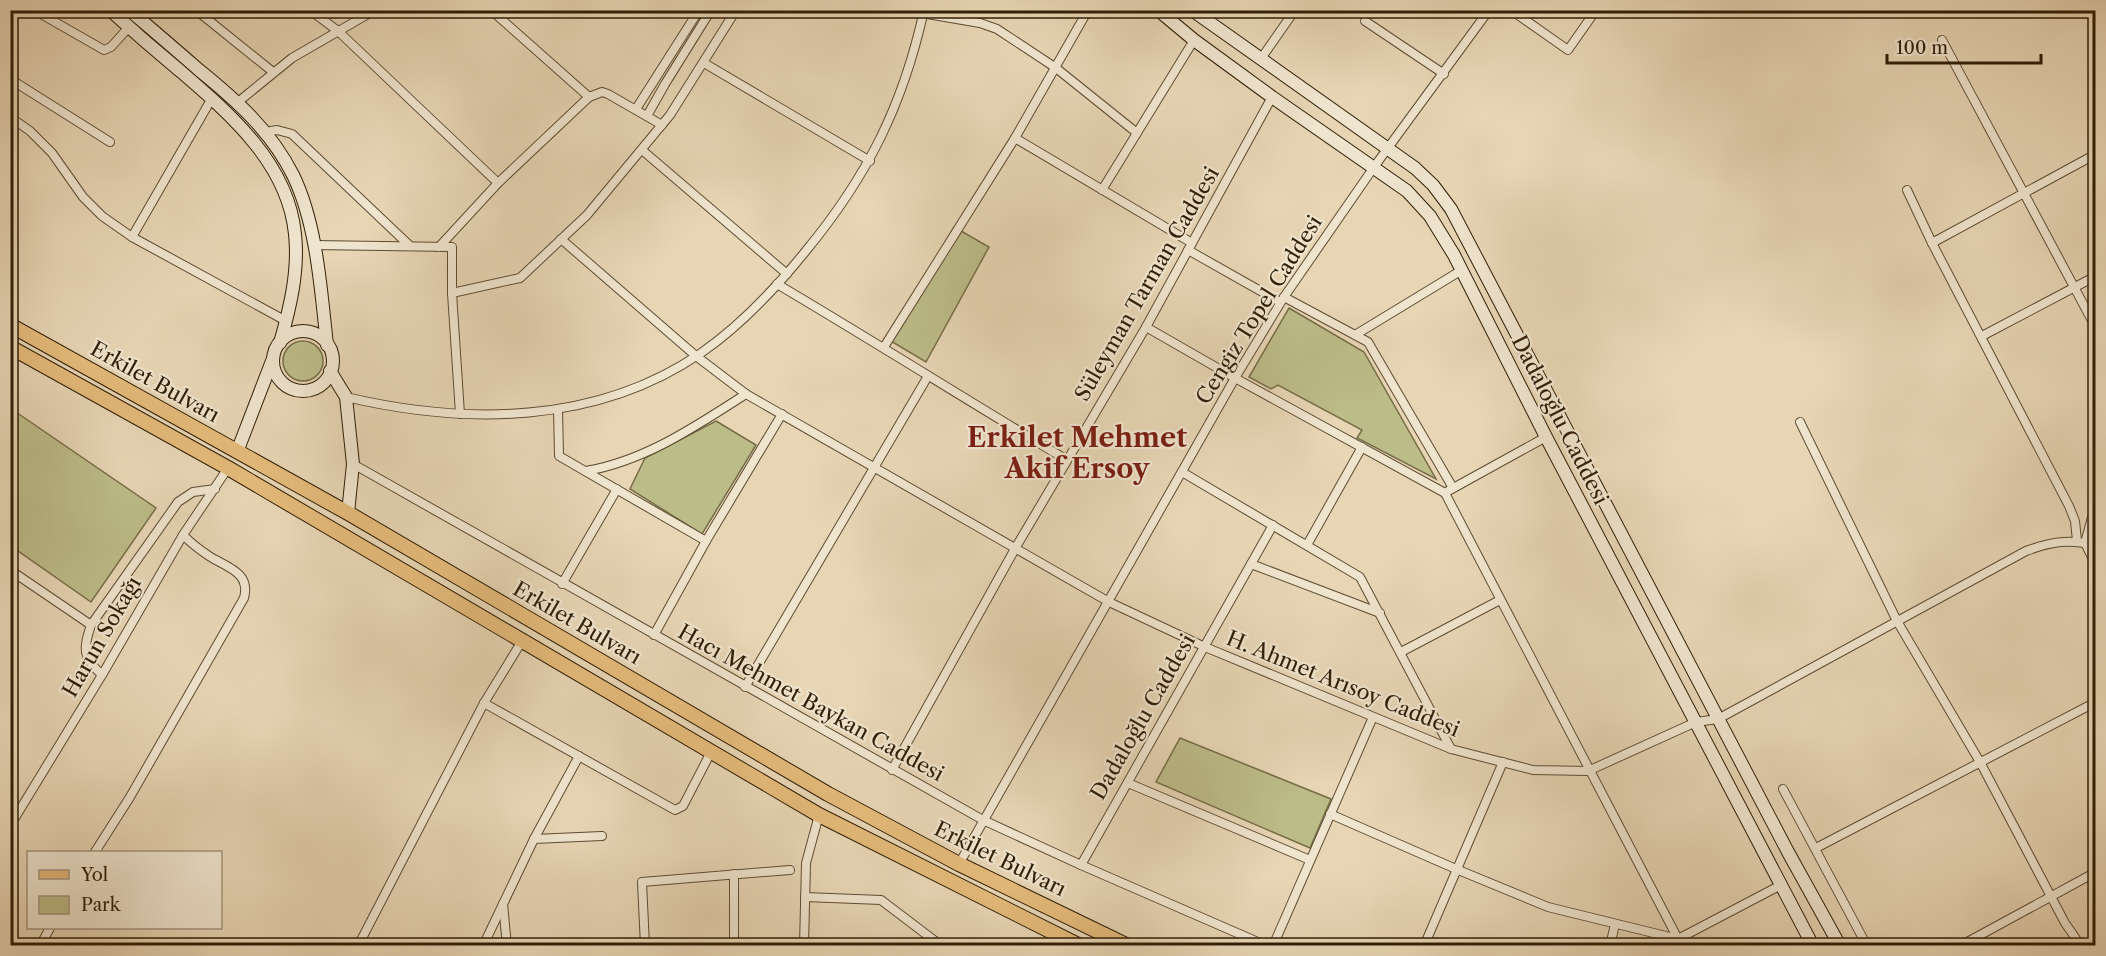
<svg xmlns="http://www.w3.org/2000/svg" width="2106" height="956" font-family="'Libre Caslon Text',serif">
<style>
.green{fill:#bcbc89;stroke:#766d48;stroke-width:1.5}
.lines{fill:none;stroke-linecap:round;stroke-linejoin:round}
.street-casing{stroke:#5e4c32;stroke-width:10}
.secondary-casing{stroke:#301e06;stroke-width:14}
.primary-casing{stroke:#301e06;stroke-width:16}
.street{stroke:#efe4ce;stroke-width:8}
.secondary{stroke:#efe4ce;stroke-width:12}
.primary{stroke:#e4ba7a;stroke-width:14}
.labels{text-anchor:middle;stroke-width:4.5;stroke-linejoin:round;paint-order:stroke}
.street-label{font-size:21px;fill:#301e06;stroke:#efe4ce}
.district-label{font-size:27px;font-weight:bold;fill:#7a1f14;stroke:#efe4ce}
</style>
<rect width="100%" height="100%" fill="#e7d5b4"/>
<filter id="stains"><feTurbulence type="fractalNoise" baseFrequency=".00333" numOctaves="4"/><feColorMatrix values="0 0 0 0 .2 0 0 0 0 .09 0 0 0 0 .02 0 0 0 .5 -.17"/></filter>
<radialGradient id="worn" r=".72"><stop offset=".6" stop-color="#630" stop-opacity="0"/><stop offset="1" stop-color="#630" stop-opacity=".3"/></radialGradient>
<g class="green">
<path d="M 954,227 L 989,247 L 926,362 L 889,340 Z"/>
<path d="M 1289,308 L 1364,352 L 1436,479 L 1357,438 L 1362,430 L 1278,385 L 1271,389 L 1249,377 Z"/>
<circle cx="303" cy="361" r="20"/>
<path d="M 10,408 L 156,508 L 91,602 L 11,546 Z"/>
<path d="M 716,421 L 756,445 L 702,534 L 630,489 L 645,458 Z"/>
<path d="M 1180,738 L 1331,799 L 1310,848 L 1156,782 Z"/>
</g>
<g class="lines">
<g class="street-casing">
<g id="street">
<path d="M 34,10 L 104,50 L 111,47 L 129,27"/>
<path d="M 196,10 L 273,72"/>
<path d="M 310,10 L 338,31 L 498,183"/>
<path d="M 904,10 L 980,23 L 997,29 L 1056,68 L 1137,133"/>
<path d="M 1511,10 L 1568,50 L 1596,10"/>
<path d="M 1365,21 L 1444,74"/>
<path d="M 1942,40 L 2096,328"/>
<path d="M 1260,60 L 1295,10"/>
<path d="M 704,63 L 870,161"/>
<path d="M 10,79 L 110,142"/>
<path d="M 589,97 L 602,92 L 608,94 L 662,125"/>
<path d="M 238,102 L 292,58 L 375,10"/>
<path d="M 636,109 L 699,10"/>
<path d="M 647,116 L 665,84 L 711,10"/>
<path d="M 10,117 L 30,131 L 52,153 L 83,197 L 102,216 L 132,237 L 286,321"/>
<path d="M 265,132 L 277,130 L 292,134 L 410,246"/>
<path d="M 1015,138 L 1192,243"/>
<path d="M 642,150 L 787,274"/>
<path d="M 1102,190 L 1194,40"/>
<path d="M 1907,190 L 1932,243 L 2069,506 L 2075,521 L 2077,541"/>
<path d="M 132,237 L 212,98"/>
<path d="M 561,239 L 696,356 L 746,394 L 1109,602 L 1205,647 L 1451,749 L 1533,770 L 1588,771 L 1696,722 L 1718,719 L 2026,551 C 2050,542 2071,538 2096,546"/>
<path d="M 1932,243 L 2096,154"/>
<path d="M 313,245 L 452,247 L 452,293 L 460,414"/>
<path d="M 439,247 L 498,183 L 589,97 L 491,10"/>
<path d="M 1188,250 L 1280,302"/>
<path d="M 777,284 C 875,342 970,402 1067,460"/>
<path d="M 452,293 L 520,278 L 587,215 L 670,115 L 736,10"/>
<path d="M 1284,297 L 1368,342 L 1453,488"/>
<path d="M 1146,327 L 1235,378 L 1445,493 L 1678,939 L 1676,946"/>
<path d="M 1355,335 L 1462,270"/>
<path d="M 1982,336 L 2096,276"/>
<path d="M 884,347 L 1015,138 L 1088,10"/>
<path d="M 346,397 C 465,425 596,425 701,353 C 740,326 775,289 805,252 C 867,177 903,106 924,10"/>
<path d="M 558,409 L 559,456 L 706,541"/>
<path d="M 1800,422 L 1897,621 L 1980,762 L 2065,923 L 2081,946"/>
<path d="M 353,464 L 983,820 L 1081,865 L 1267,946"/>
<path d="M 586,471 C 645,461 696,426 746,394"/>
<path d="M 1182,472 L 1360,577 L 1451,749"/>
<path d="M 1448,491 L 1546,437"/>
<path d="M 2096,503 L 2085,543 L 2096,565"/>
<path d="M 1307,545 L 1362,447"/>
<path d="M 1251,564 L 1380,613"/>
<path d="M 10,570 L 91,625 C 83,649 82,657 102,675"/>
<path d="M 562,584 L 617,489"/>
<path d="M 91,625 L 178,502 L 193,492 L 215,489"/>
<path d="M 654,635 L 706,541 L 782,414"/>
<path d="M 1401,652 L 1500,600"/>
<path d="M 745,687 L 928,376"/>
<path d="M 484,703 L 675,810 L 683,806 L 711,752"/>
<path d="M 892,770 L 1016,547 L 1146,327 L 1272,97"/>
<path d="M 1128,783 L 1310,860"/>
<path d="M 1783,789 L 1867,946"/>
<path d="M 1330,814 L 1456,869 L 1548,907 L 1678,939 L 1781,885"/>
<path d="M 10,826 L 102,675 L 183,535 L 228,468"/>
<path d="M 534,839 L 602,836"/>
<path d="M 1816,848 L 2096,702"/>
<path d="M 95,852 L 130,797 L 244,598 C 251,572 226,567 209,556 C 200,550 191,543 183,535"/>
<path d="M 959,864 L 1235,378 L 1284,297 L 1374,167 L 1489,10"/>
<path d="M 1081,865 L 1273,525"/>
<path d="M 805,897 L 881,900 L 935,941"/>
<path d="M 503,904 L 507,946"/>
<path d="M 40,946 L 50,928"/>
<path d="M 358,946 L 484,703 L 522,641"/>
<path d="M 483,946 L 534,839 L 579,756"/>
<path d="M 645,946 L 642,882 L 790,870"/>
<path d="M 734,946 L 734,874"/>
<path d="M 804,946 L 806,863 L 819,815"/>
<path d="M 893,946 L 935,941"/>
<path d="M 1273,946 L 1373,717"/>
<path d="M 1424,946 L 1503,762"/>
<path d="M 1610,946 L 1615,924"/>
<path d="M 1960,946 L 2096,872"/>
</g>
</g>
<g class="secondary-casing">
<g id="secondary">
<path d="M 110,10 C 133,31 156,51 179,70 C 230,114 288,163 295,234 C 299,271 290,308 280,343"/>
<path d="M 129,10 C 153,30 176,50 199,70 C 236,100 271,131 293,175 C 317,224 321,291 327,345"/>
<path d="M 1158,10 L 1194,40 L 1272,97 L 1407,191 L 1430,216 L 1454,255 L 1546,437 L 1813,946"/>
<path d="M 1192,10 L 1415,168 L 1433,185 L 1451,209 L 1788,852 L 1840,946"/>
<circle cx="303" cy="361" r="30"/>
<path d="M 330,371 L 346,397 L 353,464 L 348,513"/>
<path d="M 237,452 L 272,361"/>
<path d="M 1098,946 L 1105,934"/>
</g>
</g>
<g class="primary-casing">
<g id="primary">
<path d="M 10,325 L 348,513 L 828,794 L 959,864 L 1128,946"/>
<path d="M 10,347 L 228,468 L 819,815 L 1080,946"/>
</g>
</g>
<use href="#street" class="street"/>
<use href="#secondary" class="secondary"/>
<use href="#primary" class="primary"/>
</g>
<g class="labels">
<g class="street-label">
<text transform="translate(1147 284) rotate(-60)" y="7">Süleyman Tarman Caddesi</text>
<text transform="translate(1259 310) rotate(-58)" y="7">Cengiz Topel Caddesi</text>
<text transform="translate(155 382) rotate(29)" y="7">Erkilet Bulvarı</text>
<text transform="translate(1560 420) rotate(63)" y="7">Dadaloğlu Caddesi</text>
<text transform="translate(577 623) rotate(30)" y="7">Erkilet Bulvarı</text>
<text transform="translate(102 637) rotate(-60)" y="7">Harun Sokağı</text>
<text transform="translate(1343 684) rotate(22)" y="7">H. Ahmet Arısoy Caddesi</text>
<text transform="translate(811 703) rotate(29)" y="7">Hacı Mehmet Baykan Caddesi</text>
<text transform="translate(1143 717) rotate(-60)" y="7">Dadaloğlu Caddesi</text>
<text transform="translate(1000 859) rotate(26)" y="7">Erkilet Bulvarı</text>
</g>
<g class="district-label">
<text x="1077" y="447">Erkilet Mehmet<tspan x="1077" dy="31">Akif Ersoy</tspan></text>
</g>
</g>
<rect width="2106" height="956" fill="none" stroke="#e7d5b4" stroke-width="36"/>
<rect x="12" y="12" width="2082" height="932" fill="none" stroke="#301e06" stroke-width="3"/>
<rect x="18" y="18" width="2070" height="920" fill="none" stroke="#301e06" stroke-width="1.5"/>
<rect x="27" y="851" width="195" height="78" fill="#efe4ce" stroke="#a3957e" stroke-width="1.5"/>
<rect x="39" y="870" width="30" height="9" fill="#e4ba7a" stroke="#a3957e" stroke-width="1.5"/>
<text x="81" y="881" font-size="18" fill="#301e06">Yol</text>
<rect x="39" y="896" width="30" height="18" fill="#bcbc89" stroke="#a3957e" stroke-width="1.5"/>
<text x="81" y="911" font-size="18" fill="#301e06">Park</text>
<path d="M1887 54v9h154v-9" fill="none" stroke="#301e06" stroke-width="3"/>
<text x="1896" y="54" font-size="18" fill="#301e06" stroke="#efe4ce" stroke-width="4.5" paint-order="stroke">100 m</text>
<rect width="100%" height="100%" filter="url(#stains)"/>
<rect width="100%" height="100%" fill="url(#worn)"/>
</svg>
